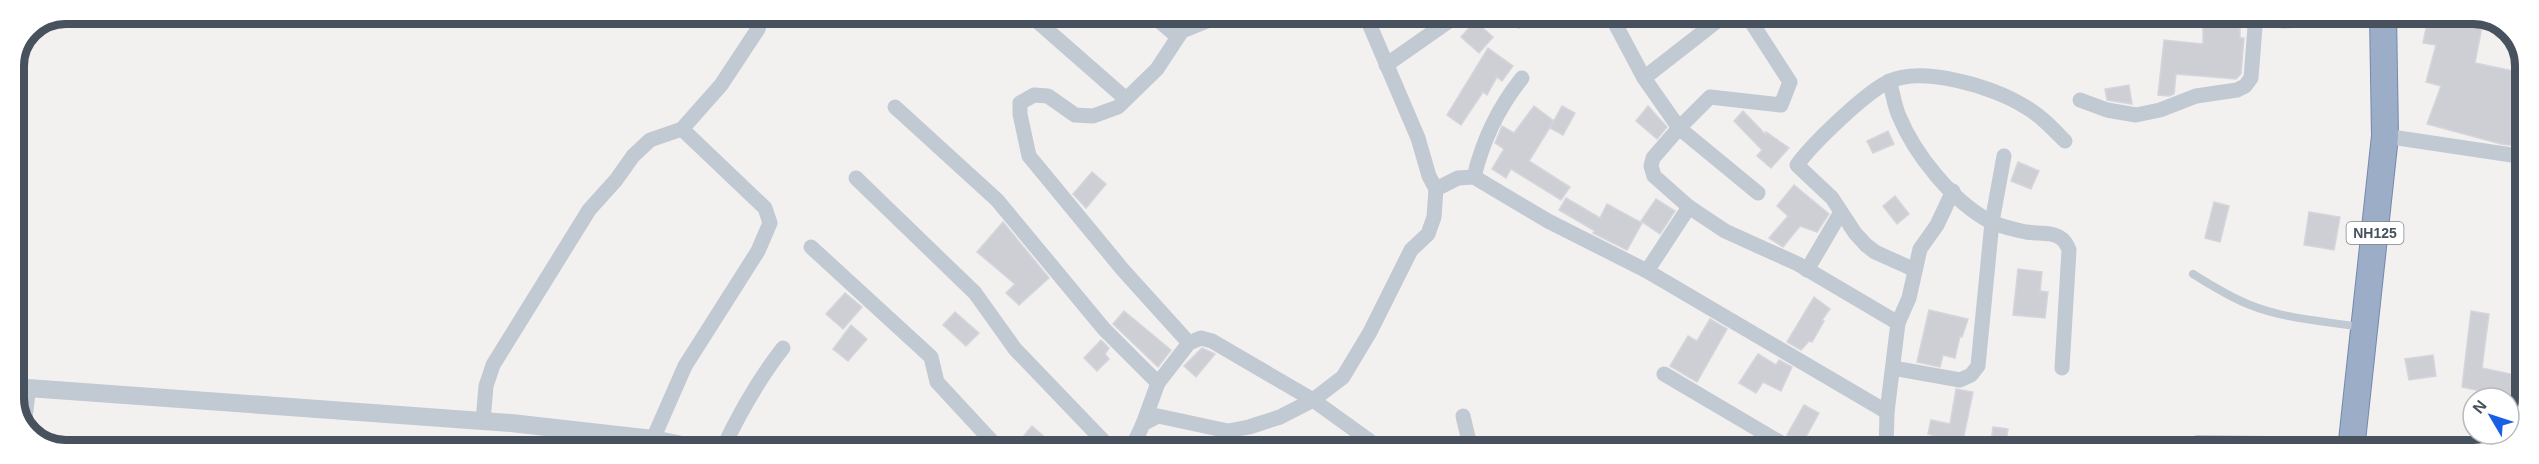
<svg xmlns="http://www.w3.org/2000/svg" width="2539" height="464" font-family="Helvetica,sans-serif">
<style>
.building{fill:#cdcfd5;stroke:#d4d6dc;stroke-width:1.5}
.lines{fill:none;stroke-linecap:round;stroke-linejoin:round}
.trunk-casing{stroke:#7388ab;stroke-width:28}
.service{stroke:#c1c9d2;stroke-width:8}
.minor{stroke:#c1c9d2;stroke-width:15}
.tertiary{stroke:#c1c9d2;stroke-width:18}
.trunk{stroke:#9caec7;stroke-width:26}
.labels{text-anchor:middle;stroke-width:6;stroke-linejoin:round;paint-order:stroke}
.shield{fill:#fff;stroke:#7f858e;stroke-width:1.5}
.shield-label{font-size:14px;font-weight:bold;fill:#48515e}
.rim{fill:none;stroke:#48515e;stroke-width:8}
</style>
<rect width="100%" height="100%" fill="#f3f0f0"/>
<g class="building">
<path d="M 1678,14 L 1701,14 L 1705,18 L 1692,28 Z"/>
<path d="M 2282,14 L 2329,14 L 2330,25 L 2282,28 Z"/>
<path d="M 2429,14 L 2484,16 L 2475,63 L 2524,73 L 2519,94 L 2525,95 L 2525,147 L 2501,144 L 2427,124 L 2441,86 L 2426,82 L 2436,45 L 2423,43 Z"/>
<path d="M 1475,21 L 1493,37 L 1479,53 L 1461,37 Z"/>
<path d="M 2203,23 L 2240,26 L 2240,38 L 2244,38 L 2241,74 L 2236,79 L 2176,74 L 2174,94 L 2169,96 L 2158,95 L 2164,40 L 2203,44 Z"/>
<path d="M 1488,48 L 1513,66 L 1502,81 L 1497,77 L 1487,95 L 1483,92 L 1461,125 L 1447,115 Z"/>
<path d="M 2129,85 L 2132,104 L 2107,100 L 2105,89 Z"/>
<path d="M 1534,106 L 1554,121 L 1529,161 L 1570,187 L 1561,200 L 1511,169 L 1506,178 L 1492,169 L 1504,149 L 1495,143 L 1502,126 L 1514,133 Z"/>
<path d="M 1562,106 L 1575,113 L 1563,135 L 1550,128 Z"/>
<path d="M 1648,106 L 1667,127 L 1657,139 L 1636,121 Z"/>
<path d="M 1743,111 L 1766,135 L 1766,132 L 1789,148 L 1771,168 L 1757,156 L 1762,150 L 1734,121 Z"/>
<path d="M 1888,131 L 1894,144 L 1873,153 L 1867,141 Z"/>
<path d="M 2018,162 L 2039,171 L 2031,189 L 2011,181 Z"/>
<path d="M 1092,172 L 1106,184 L 1086,208 L 1073,194 Z"/>
<path d="M 1794,185 L 1829,214 L 1817,232 L 1800,226 L 1783,247 L 1769,238 L 1788,216 L 1777,206 Z"/>
<path d="M 1895,196 L 1909,214 L 1897,224 L 1883,206 Z"/>
<path d="M 1566,198 L 1600,218 L 1607,204 L 1642,223 L 1627,250 L 1593,233 L 1595,231 L 1559,210 Z"/>
<path d="M 1656,199 L 1675,211 L 1660,234 L 1641,221 Z"/>
<path d="M 2214,202 L 2229,206 L 2220,242 L 2205,238 Z"/>
<path d="M 2309,212 L 2340,217 L 2334,250 L 2304,245 Z"/>
<path d="M 1003,222 L 1049,278 L 1019,305 L 1006,293 L 1015,284 L 977,252 Z"/>
<path d="M 2018,269 L 2042,272 L 2040,291 L 2048,292 L 2045,318 L 2013,315 Z"/>
<path d="M 845,293 L 862,307 L 843,329 L 826,314 Z"/>
<path d="M 1814,297 L 1830,309 L 1822,320 L 1824,321 L 1812,342 L 1809,341 L 1801,350 L 1787,342 Z"/>
<path d="M 1929,310 L 1968,319 L 1962,337 L 1960,336 L 1955,358 L 1943,355 L 1940,367 L 1917,362 Z"/>
<path d="M 1124,311 L 1171,350 L 1158,367 L 1113,324 Z"/>
<path d="M 2471,311 L 2489,314 L 2482,368 L 2525,377 L 2525,401 L 2462,387 Z"/>
<path d="M 955,312 L 979,333 L 966,346 L 943,325 Z"/>
<path d="M 1710,319 L 1727,329 L 1697,382 L 1670,366 L 1688,336 L 1697,341 Z"/>
<path d="M 851,325 L 867,339 L 848,361 L 833,349 Z"/>
<path d="M 1101,340 L 1109,348 L 1105,354 L 1109,359 L 1097,371 L 1084,358 Z"/>
<path d="M 1202,348 L 1215,354 L 1196,377 L 1184,366 Z"/>
<path d="M 1758,354 L 1776,365 L 1779,360 L 1792,367 L 1781,391 L 1763,382 L 1756,393 L 1739,383 Z"/>
<path d="M 2433,355 L 2436,376 L 2409,380 L 2405,359 Z"/>
<path d="M 1956,389 L 1973,392 L 1961,450 L 1935,450 L 1938,437 L 1928,434 L 1931,420 L 1950,424 Z"/>
<path d="M 1804,405 L 1819,413 L 1802,444 L 1787,435 Z"/>
<path d="M 1032,426 L 1047,439 L 1037,450 L 1033,450 L 1021,439 Z"/>
<path d="M 1993,427 L 2008,429 L 2005,450 L 1990,450 Z"/>
</g>
<g class="lines">
<g class="trunk-casing">
<path id="trunk" d="M 2351,450 L 2385,136 L 2383,14"/>
</g>
<g class="service">
<path d="M 2193,274 C 2212,286 2230,297 2250,305 C 2285,319 2324,321 2360,327"/>
<path d="M 27,432 L 32,389"/>
<path d="M 2197,439 L 2348,441"/>
</g>
<g class="minor">
<path d="M 1029,14 L 1126,99"/>
<path d="M 1151,14 L 1178,37"/>
<path d="M 1365,14 L 1418,138 L 1429,176 L 1436,189"/>
<path d="M 1610,14 L 1644,78 L 1679,128 L 1653,158 L 1651,166 L 1654,176 L 1689,207 L 1725,231 L 1798,264 L 1898,323"/>
<path d="M 1746,14 L 1790,82 L 1781,105 L 1710,97 L 1679,128 L 1758,193"/>
<path d="M 1519,21 L 1525,14"/>
<path d="M 1386,65 L 1459,14"/>
<path d="M 1644,78 L 1726,14"/>
<path d="M 1889,81 C 1893,92 1894,105 1899,116 C 1915,155 1953,202 1991,222 C 2001,226 2016,230 2026,232 C 2038,234 2052,231 2062,239 C 2066,242 2067,245 2069,250 L 2062,368"/>
<path d="M 2080,100 L 2107,110 L 2136,115 L 2160,110 L 2196,96 L 2237,90 L 2245,86 L 2251,78 L 2256,14"/>
<path d="M 895,107 L 997,200 L 1104,329 L 1158,383"/>
<path d="M 2385,136 L 2525,157"/>
<path d="M 1474,177 C 1483,139 1498,108 1522,78"/>
<path d="M 856,178 L 975,293 L 1015,349 L 1112,450"/>
<path d="M 811,247 L 931,357 L 937,382 L 1000,450"/>
<path d="M 1807,270 L 1841,212"/>
<path d="M 1915,270 L 1875,252 L 1866,245 L 1855,233 L 1832,198 L 1797,165 C 1812,144 1865,93 1888,82 C 1922,65 1993,87 2024,106 C 2040,115 2052,128 2065,141"/>
<path d="M 1647,271 L 1689,207"/>
<path d="M 1189,343 L 1123,270 L 1029,156 L 1020,114 L 1020,103 L 1034,95 L 1048,96 L 1075,115 L 1093,116 L 1118,107 L 1157,69 L 1182,31 L 1224,14"/>
<path d="M 1893,368 L 1960,380 L 1971,375 L 1978,366 L 1992,222 L 2004,156"/>
<path d="M 1664,374 L 1793,450"/>
<path d="M 1463,416 L 1471,450"/>
<path d="M 483,421 L 486,386 L 493,365 L 589,210 L 616,180 L 633,156 L 650,140 L 682,129 L 721,85 L 758,29 L 763,14"/>
<path d="M 1143,424 L 1158,383 L 1189,343 L 1201,338 L 1212,341 L 1313,400 L 1370,441 L 1377,450"/>
<path d="M 653,439 L 685,366 L 758,251 L 770,223 L 765,208 L 682,129"/>
<path d="M 722,450 C 739,414 758,380 783,348"/>
<path d="M 1131,450 L 1143,424 L 1158,416 L 1228,431 L 1249,427 L 1280,417 L 1313,400 L 1343,377 L 1370,332 L 1411,250 L 1428,234 L 1434,217 L 1436,189 L 1458,178 L 1474,177 L 1548,221 L 1647,271 L 1887,412"/>
<path d="M 1886,450 L 1887,412 L 1898,323 L 1909,298 L 1920,249 L 1937,225 L 1953,191"/>
</g>
<path class="tertiary" d="M 14,387 L 511,423 L 653,439 L 706,450"/>
<use href="#trunk" class="trunk"/>
</g>
<g class="labels">
<rect class="shield" x="2346.5" y="222" width="57" height="22" rx="4.5"/>
<g class="shield-label">
<text x="2375" y="238">NH125</text>
</g>
</g>
<path d="M0 0H2539V464H0ZM66 24H2473A42 42 0 0 1 2515 66V398A42 42 0 0 1 2473 440H66A42 42 0 0 1 24 398V66A42 42 0 0 1 66 24Z" fill="#fff" fill-rule="evenodd"/>
<path class="rim" d="M66 24H2473A42 42 0 0 1 2515 66V398A42 42 0 0 1 2473 440H66A42 42 0 0 1 24 398V66A42 42 0 0 1 66 24Z"/>
<g transform="translate(2491 416) rotate(309)"><circle r="28" fill="#ffffff" stroke="#b6b9bf" stroke-width="1.5"/>
<path d="M0-4.5L10 22L0 15L-10 22Z" fill="#185fe5"/>
<text y="-9" font-size="16" font-weight="bold" text-anchor="middle" fill="#48515e">N</text>
</g>
</svg>
